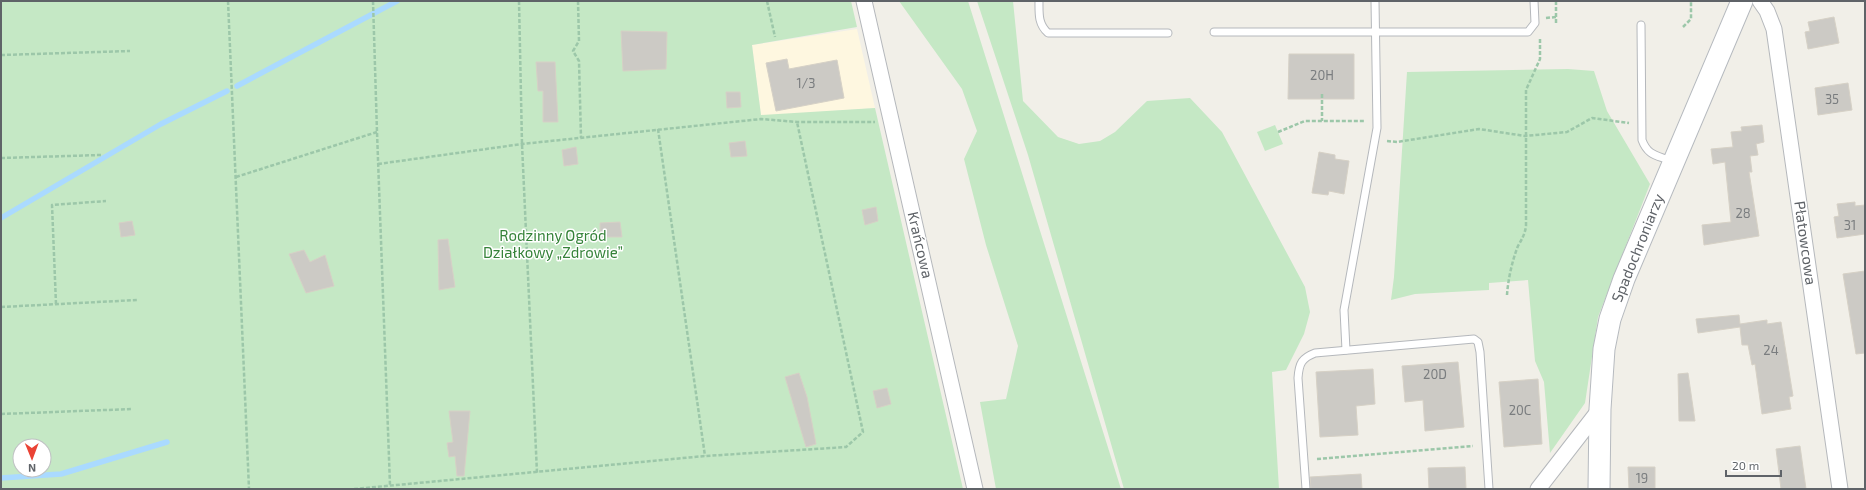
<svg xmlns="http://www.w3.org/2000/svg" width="1866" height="490" font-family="'Exo 2',sans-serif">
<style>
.commercial{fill:#fef7e0}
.green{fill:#c5e8c5;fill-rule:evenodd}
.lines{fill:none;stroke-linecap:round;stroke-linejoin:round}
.stream{stroke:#aadaff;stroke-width:5.5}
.building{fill:#cccac5;stroke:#d6d1c6}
.lane-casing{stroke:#b5b8bc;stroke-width:9}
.street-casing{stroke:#b5b8bc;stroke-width:17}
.secondary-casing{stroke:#b6babf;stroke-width:23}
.path{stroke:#9cc7a9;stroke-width:2.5;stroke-dasharray:4 2;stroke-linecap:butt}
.lane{stroke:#fff;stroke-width:7}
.street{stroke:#fff;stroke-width:15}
.secondary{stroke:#fff;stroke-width:21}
.labels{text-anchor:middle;stroke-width:3;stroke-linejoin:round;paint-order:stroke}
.number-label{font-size:13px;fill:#7a7d7f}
.park-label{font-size:15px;fill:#348238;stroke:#fff}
.street-label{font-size:15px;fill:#5f6368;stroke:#fff}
</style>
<rect width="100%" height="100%" fill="#f1efe8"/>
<path class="commercial" d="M 857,29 L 875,108 L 761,116 L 752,45 Z"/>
<g class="green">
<path d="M 1,1 L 851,1 L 857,27 L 752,45 L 761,115 L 875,108 L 963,489 L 1,489 ZM 20,446 L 44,446 L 44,470 L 20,470 Z"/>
<path d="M 899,1 L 968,1 L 1121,489 L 996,489 L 980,402 L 1006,399 L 1018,346 L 986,245 L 964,159 L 977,131 L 962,89 Z"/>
<path d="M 977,1 L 1013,1 L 1023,101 L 1058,137 L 1079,144 L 1100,141 L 1115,132 L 1147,101 L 1190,98 L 1222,132 L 1305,287 L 1310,312 L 1304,334 L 1286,370 L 1272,372 L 1279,489 L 1124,489 L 1028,155 Z"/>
<path d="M 1568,69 L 1594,71 L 1607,111 L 1650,184 L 1598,317 L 1585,403 L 1550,453 L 1544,382 L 1535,361 L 1528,280 L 1489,283 L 1489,290 L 1415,294 L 1391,300 L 1394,277 L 1407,72 Z"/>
<path d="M 1275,125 L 1283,144 L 1265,151 L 1257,132 Z"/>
</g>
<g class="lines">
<g class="stream">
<path d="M 237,86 L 397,1"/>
<path d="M 1,218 L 161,124 L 227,91"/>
<path d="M 1,478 L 61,474 L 167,442"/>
</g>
</g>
<g class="building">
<path d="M 1834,17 L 1839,43 L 1808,49 L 1805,32 L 1810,31 L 1808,22 Z"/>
<path d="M 621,31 L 667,32 L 666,69 L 623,71 Z"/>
<path d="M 1289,54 L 1354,54 L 1354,99 L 1288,99 Z"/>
<path d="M 787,59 L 789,69 L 837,60 L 844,98 L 776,111 L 766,63 Z"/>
<path d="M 536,62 L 555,62 L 558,122 L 543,122 L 543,91 L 538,91 Z"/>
<path d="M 1848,83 L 1852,110 L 1818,115 L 1815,88 Z"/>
<path d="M 726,92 L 740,92 L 741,107 L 727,108 Z"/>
<path d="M 1762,125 L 1764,142 L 1756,144 L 1758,155 L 1750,156 L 1752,172 L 1749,172 L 1759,236 L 1704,245 L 1702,225 L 1731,222 L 1725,162 L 1713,164 L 1711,149 L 1733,147 L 1731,132 L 1742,131 L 1741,127 Z"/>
<path d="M 745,141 L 747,156 L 731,157 L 729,143 Z"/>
<path d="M 576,147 L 578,164 L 564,166 L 562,150 Z"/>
<path d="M 1319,152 L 1335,155 L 1335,159 L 1349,161 L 1344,194 L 1329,191 L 1328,195 L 1312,193 Z"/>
<path d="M 1855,202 L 1855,206 L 1865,205 L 1865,234 L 1837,238 L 1834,217 L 1839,216 L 1837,204 Z"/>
<path d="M 876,207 L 878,221 L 865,225 L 862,210 Z"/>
<path d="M 132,221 L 135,235 L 121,237 L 119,223 Z"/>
<path d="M 620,222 L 622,237 L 600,237 L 600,223 Z"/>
<path d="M 448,239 L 455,287 L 439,290 L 438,240 Z"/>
<path d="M 304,250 L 310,262 L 325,255 L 334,286 L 306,293 L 289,254 Z"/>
<path d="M 1865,271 L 1865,353 L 1856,354 L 1843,274 Z"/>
<path d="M 1739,315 L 1740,324 L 1767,320 L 1767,324 L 1781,322 L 1793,396 L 1789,397 L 1791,409 L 1762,414 L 1755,364 L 1752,365 L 1748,345 L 1742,345 L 1740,327 L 1698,333 L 1696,319 Z"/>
<path d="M 1458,362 L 1464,427 L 1425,431 L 1423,400 L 1405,402 L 1402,366 Z"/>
<path d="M 1373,369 L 1375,404 L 1356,406 L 1358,435 L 1320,437 L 1316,372 Z"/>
<path d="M 799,373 L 807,397 L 816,444 L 806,447 L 785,377 Z"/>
<path d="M 1688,373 L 1695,421 L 1679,421 L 1678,374 Z"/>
<path d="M 1538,379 L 1542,444 L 1504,447 L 1499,382 Z"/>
<path d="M 887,388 L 891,404 L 877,408 L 873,391 Z"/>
<path d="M 449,411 L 470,411 L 464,476 L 457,476 L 455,456 L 449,457 L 447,443 L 453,442 Z"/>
<path d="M 1800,446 L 1806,489 L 1781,489 L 1776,449 Z"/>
<path d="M 1465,467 L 1466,489 L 1429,489 L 1428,468 Z"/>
<path d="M 1628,467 L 1655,467 L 1655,488 L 1629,489 Z"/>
<path d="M 1361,474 L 1362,489 L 1311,489 L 1310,477 Z"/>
</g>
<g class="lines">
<g class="lane-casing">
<g id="lane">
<path d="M 1039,1 C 1039,14 1038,24 1048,33 L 1168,33"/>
<path d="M 1641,25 L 1642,140 C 1648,156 1657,155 1671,161"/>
<path d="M 1214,32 L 1528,32 L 1535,23 L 1534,1"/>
<path d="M 1346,350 L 1344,310 L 1377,128 L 1375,1"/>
<path d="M 1306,489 L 1298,378 C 1299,363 1302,358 1315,353 L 1474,339 L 1478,342 L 1480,352 L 1489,489"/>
</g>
</g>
<g class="street-casing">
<g id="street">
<path d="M 864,1 L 975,489"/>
<path d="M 1760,1 L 1767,11 L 1774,29 L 1840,489"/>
<path d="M 1538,489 L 1600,409"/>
</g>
</g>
<g class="secondary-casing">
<path id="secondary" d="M 1599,489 L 1600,409 L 1604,349 L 1610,319 L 1624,279 L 1742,1"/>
</g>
<g class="path">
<path d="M 228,1 L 249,489"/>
<path d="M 373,1 L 377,132 L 390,485"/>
<path d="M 519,1 L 522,144 L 537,473"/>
<path d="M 578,1 L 579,41 L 573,51 L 579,61 L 581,138"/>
<path d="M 767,1 L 775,37"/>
<path d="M 1556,1 L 1556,25"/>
<path d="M 1546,18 L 1556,17"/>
<path d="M 1683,27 L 1691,19 L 1691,1"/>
<path d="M 1,55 L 130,51"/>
<path d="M 1322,94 L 1322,121"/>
<path d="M 658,129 L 705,456"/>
<path d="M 1278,132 L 1305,121 L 1365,121"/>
<path d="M 1387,141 L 1397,142 L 1479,129 L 1525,136 L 1567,132 L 1592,118 L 1629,123"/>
<path d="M 1,158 L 101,155"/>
<path d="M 378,164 L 522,144 L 761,119 L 797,122 L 875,122"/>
<path d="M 236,177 L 377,132"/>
<path d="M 1507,295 C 1508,280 1512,261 1518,246 C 1522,239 1525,234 1526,226 L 1526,90 L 1540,59 L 1540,39"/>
<path d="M 56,304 L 52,205 L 106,201"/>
<path d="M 1,307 L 137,300"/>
<path d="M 1,414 L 132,409"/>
<path d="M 1317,459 L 1473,446"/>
<path d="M 354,489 L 705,456 L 846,447 L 863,432 L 797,122"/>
</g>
<use href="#lane" class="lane"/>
<use href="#street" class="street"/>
<use href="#secondary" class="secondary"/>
</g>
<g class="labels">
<g class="number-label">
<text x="1322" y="80">20H</text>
<text x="806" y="88">1/3</text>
<text x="1832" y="104">35</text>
<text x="1743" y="218">28</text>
<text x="1850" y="230">31</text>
<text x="1771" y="355">24</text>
<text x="1435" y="379">20D</text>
<text x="1520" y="415">20C</text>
<text x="1642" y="483">19</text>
</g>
<g class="park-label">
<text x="553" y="241">Rodzinny Ogród<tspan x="553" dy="17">Działkowy „Zdrowie”</tspan></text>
</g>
<g class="street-label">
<text transform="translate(1805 243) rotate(82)" y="5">Płatowcowa</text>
<text transform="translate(920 245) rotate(77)" y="5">Krańcowa</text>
<text transform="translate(1638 248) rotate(-68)" y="5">Spadochroniarzy</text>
</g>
</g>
<rect width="1866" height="490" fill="none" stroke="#5f6368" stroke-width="4"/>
<g transform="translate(32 458) rotate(179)"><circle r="19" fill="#ffffff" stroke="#bfc1c3"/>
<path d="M0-3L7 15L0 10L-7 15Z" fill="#ea4335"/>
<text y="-6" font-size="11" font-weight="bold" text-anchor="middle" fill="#5f6368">N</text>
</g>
<path d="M1726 470v6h55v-6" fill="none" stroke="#5f6368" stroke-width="2"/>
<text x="1732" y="470" font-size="12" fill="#5f6368" stroke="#ffffff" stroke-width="3" paint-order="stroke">20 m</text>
</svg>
